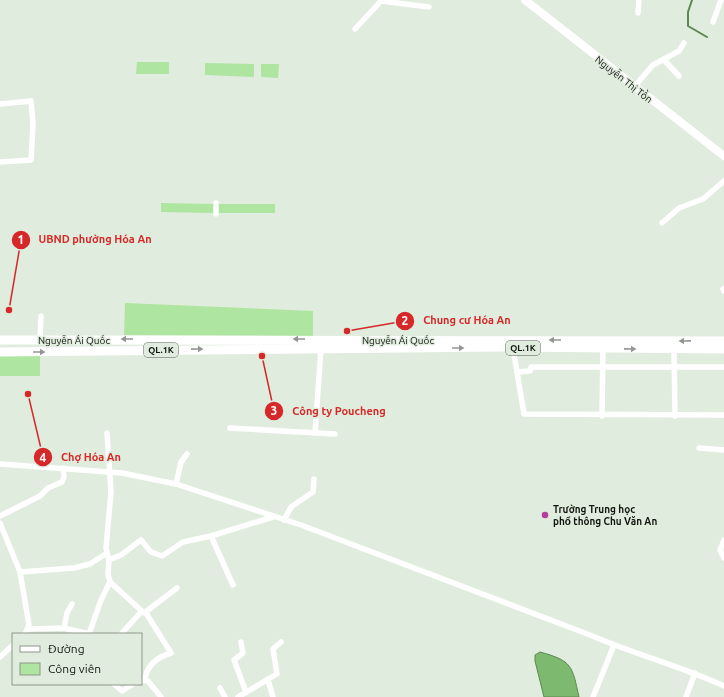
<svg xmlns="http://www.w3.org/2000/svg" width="724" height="697" font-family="Ubuntu,sans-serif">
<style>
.green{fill:#aee5a0}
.water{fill:#7db96e;stroke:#5d8852}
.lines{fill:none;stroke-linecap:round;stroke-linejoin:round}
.stream{stroke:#5d8852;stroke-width:2}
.street{stroke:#fff;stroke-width:5.5}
.secondary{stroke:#fff;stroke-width:8}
.primary{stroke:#fff;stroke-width:9}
.oneway{fill:#949694}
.poi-dot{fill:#b33f98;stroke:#e0ecdd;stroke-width:1.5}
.labels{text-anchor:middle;stroke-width:3;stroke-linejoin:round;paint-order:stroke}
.shield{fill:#e0ecdd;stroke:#50564e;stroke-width:1}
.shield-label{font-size:9px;font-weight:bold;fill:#121611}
.street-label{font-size:10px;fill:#121611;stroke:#e0ecdd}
.poi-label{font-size:10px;font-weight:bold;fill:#121611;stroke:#e0ecdd;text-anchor:start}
.leader{fill:none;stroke:#d62828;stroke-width:1.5}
.callout-dot{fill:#d62828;stroke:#e0ecdd;stroke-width:1.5}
.mark-label{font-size:12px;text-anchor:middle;font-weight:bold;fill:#fff}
.callout-label{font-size:11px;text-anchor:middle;font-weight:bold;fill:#d62828;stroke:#e0ecdd;stroke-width:3;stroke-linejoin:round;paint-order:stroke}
</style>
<rect width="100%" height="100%" fill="#e0ecdd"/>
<g class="green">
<path d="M 137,62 L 169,62 L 169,74 L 136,74 Z"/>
<path d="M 205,63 L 254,64 L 254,77 L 205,75 Z"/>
<path d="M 261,64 L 279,64 L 278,78 L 261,77 Z"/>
<path d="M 161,203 L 214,204 L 214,213 L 161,212 Z"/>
<rect x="218" y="204" width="57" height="9"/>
<path d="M 125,303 L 313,311 L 313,336 L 124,335 Z"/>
<rect x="0" y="355" width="40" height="21"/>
</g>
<path class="water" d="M 540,652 C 573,661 572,666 579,697 L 544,697 L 535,661 L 535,655 Z"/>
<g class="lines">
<path class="stream" d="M 692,0 L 688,12 L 688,26 L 707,37"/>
<g class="street">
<path d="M 638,13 L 639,0"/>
<path d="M 713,22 L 721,0"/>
<path d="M 355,29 L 381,1 L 429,7"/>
<path d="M 664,60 L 679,76"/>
<path d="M 634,87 L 653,65 L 679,51 L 684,43"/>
<path d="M 0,104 L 31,101 L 33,124 L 31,160 L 0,162"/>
<path d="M 216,203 L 216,214"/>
<path d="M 662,223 L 679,208 L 703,199 L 724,181"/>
<path d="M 723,289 L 724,291"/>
<path d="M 40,340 L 41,316"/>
<path d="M 513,348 L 524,414 L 724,415"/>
<path d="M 674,350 L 675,416"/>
<path d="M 517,372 L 530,371 L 531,367 L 724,367"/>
<path d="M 602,416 L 603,349"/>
<path d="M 230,428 L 335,434"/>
<path d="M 315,433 L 321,349"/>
<path d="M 699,448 L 724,450"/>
<path d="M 0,464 L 122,473 L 176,484 L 301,525 L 590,635 C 634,654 680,666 724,686"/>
<path d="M 176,484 L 181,462 L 187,454"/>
<path d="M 0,516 L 40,496 L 48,488 L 62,482 L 64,477 L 63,468"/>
<path d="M 284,520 L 291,507 L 313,492 L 314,479"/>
<path d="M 0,523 L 20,572 L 29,625 L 25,634"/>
<path d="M 211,536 L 233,585"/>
<path d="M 724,540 L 720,550 L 724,558"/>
<path d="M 109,560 L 121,555 L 141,540 L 151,552 L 162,556 L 183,542 L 211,536 L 273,517"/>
<path d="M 20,572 L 74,568 L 90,564 L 107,553"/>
<path d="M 110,582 L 144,613 L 177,588"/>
<path d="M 64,628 L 67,613 L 72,604"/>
<path d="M 28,629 L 64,628 L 89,634"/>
<path d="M 89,634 L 101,600 L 110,582 L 108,574 L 109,560 L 106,548 L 111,492 L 107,433"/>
<path d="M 121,634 L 141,612"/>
<path d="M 241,642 L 243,653 L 234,660 L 246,692"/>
<path d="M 0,657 L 13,645"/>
<path d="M 145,679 C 147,665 158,657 171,653 L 146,613"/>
<path d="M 141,680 L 148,681 L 161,697"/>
<path d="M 268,680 L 273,697"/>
<path d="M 114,684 L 122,691 L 133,684"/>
<path d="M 220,688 L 225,697"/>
<path d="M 238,697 L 277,674 L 273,649 L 281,642"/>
<path d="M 593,697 L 614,645"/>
<path d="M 686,697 L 695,673"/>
</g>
<path class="secondary" d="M 525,0 L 724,156"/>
<g class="primary">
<path d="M 0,340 L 724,341"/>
<path d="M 0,352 L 500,347 L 724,349"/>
</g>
</g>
<defs><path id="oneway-solid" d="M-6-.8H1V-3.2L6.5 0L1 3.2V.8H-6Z"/></defs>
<g class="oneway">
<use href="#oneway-solid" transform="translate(127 339) rotate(180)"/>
<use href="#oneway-solid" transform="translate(299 339) rotate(-180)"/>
<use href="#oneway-solid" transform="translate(555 340) rotate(-180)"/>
<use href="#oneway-solid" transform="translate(685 341) rotate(179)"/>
<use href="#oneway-solid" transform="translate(458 348)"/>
<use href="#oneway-solid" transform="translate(197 349) rotate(-1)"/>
<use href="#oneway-solid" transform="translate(630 349) rotate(1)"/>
<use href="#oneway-solid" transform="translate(39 352)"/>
</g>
<circle class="poi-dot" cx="545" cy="515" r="4"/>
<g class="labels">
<g class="shield">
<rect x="506" y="341" width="34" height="14" rx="3"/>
<rect x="144" y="343" width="34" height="14" rx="3"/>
</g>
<g class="shield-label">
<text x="523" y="351">QL.1K</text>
<text x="161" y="353">QL.1K</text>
</g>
<g class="street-label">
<text transform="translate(624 79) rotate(38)" y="4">Nguyễn Thị Tồn</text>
<text x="74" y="344">Nguyễn Ái Quốc</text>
<text x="398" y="344">Nguyễn Ái Quốc</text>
</g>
<g class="poi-label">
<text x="553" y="513">Trường Trung học<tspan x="553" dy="12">phổ thông Chu Văn An</tspan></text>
</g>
</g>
<path class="leader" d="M9 310L21 240M347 331L405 321M262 356L274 411M28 394L43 457"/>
<g class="callout-dot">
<circle cx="9" cy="310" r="4"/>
<circle cx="347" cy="331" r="4"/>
<circle cx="262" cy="356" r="4"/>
<circle cx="28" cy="394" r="4"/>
<circle cx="21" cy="240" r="10"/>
<circle cx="405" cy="321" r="10"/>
<circle cx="274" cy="411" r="10"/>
<circle cx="43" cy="457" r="10"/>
</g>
<g class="mark-label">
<text x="21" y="244">1</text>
<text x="405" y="325">2</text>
<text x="274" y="415">3</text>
<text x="43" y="462">4</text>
</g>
<g class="callout-label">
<text x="95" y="243">UBND phường Hóa An</text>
<text x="467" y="324">Chung cư Hóa An</text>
<text x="339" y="415">Công ty Poucheng</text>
<text x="91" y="461">Chợ Hóa An</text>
</g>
<rect x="12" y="633" width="130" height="52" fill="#e0ecdd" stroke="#8e968b"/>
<rect x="20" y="646" width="20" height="6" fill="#ffffff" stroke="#8e968b"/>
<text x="48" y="653" font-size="12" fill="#121611">Đường</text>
<rect x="20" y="663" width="20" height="12" fill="#aee5a0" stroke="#8e968b"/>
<text x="48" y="673" font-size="12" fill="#121611">Công viên</text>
</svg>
